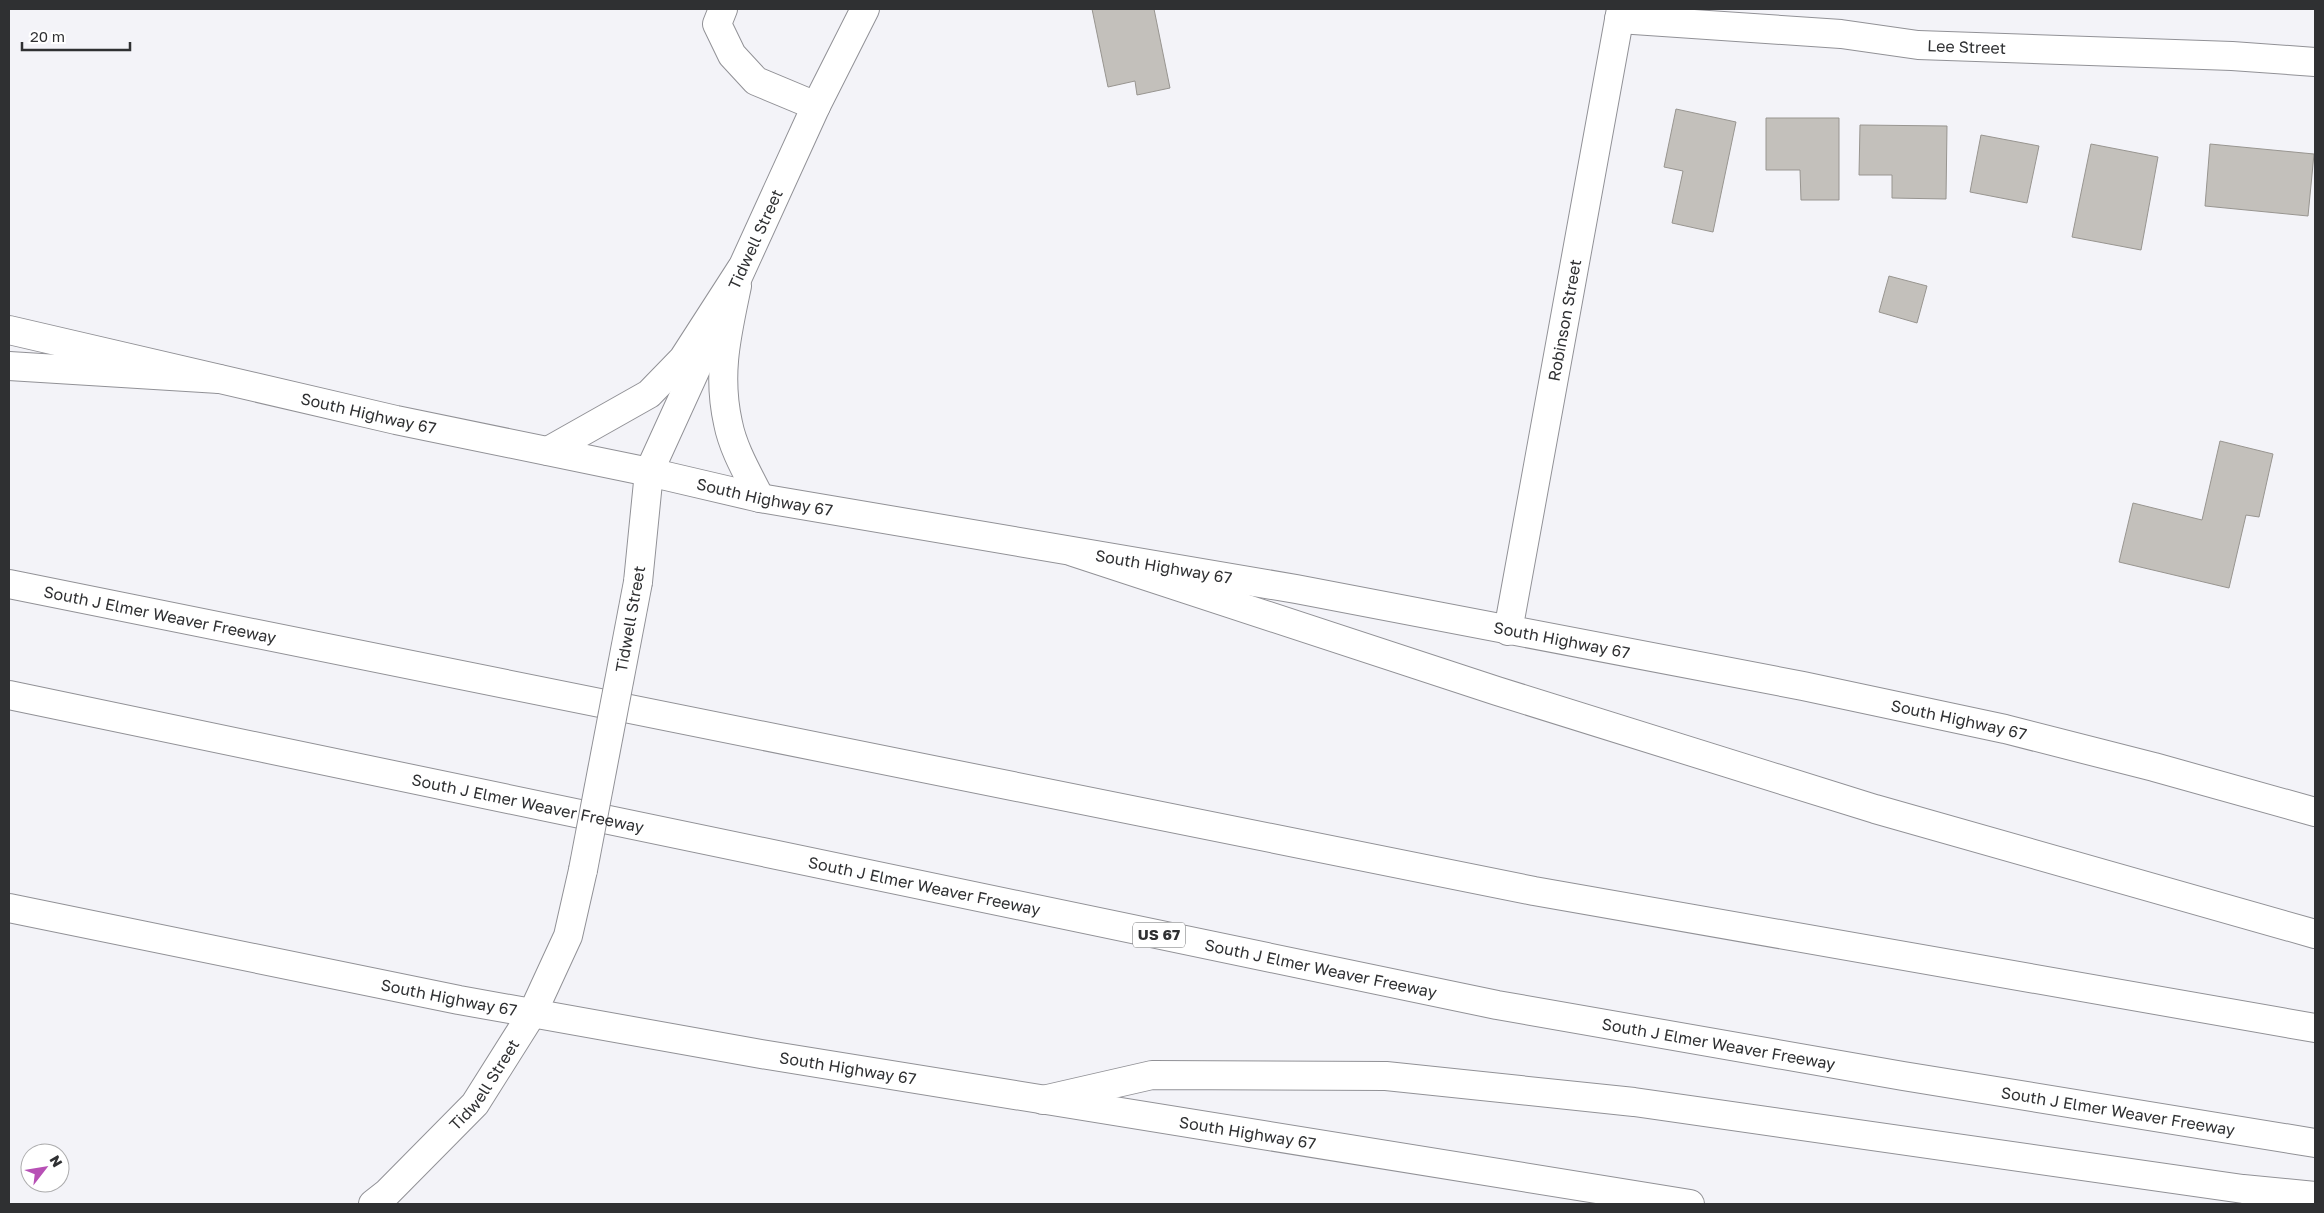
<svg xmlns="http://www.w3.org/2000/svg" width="2324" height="1213" font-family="'Golos Text',sans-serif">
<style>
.building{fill:#c3c0bb;stroke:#989590}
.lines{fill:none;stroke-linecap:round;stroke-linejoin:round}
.minor-casing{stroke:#919196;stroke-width:30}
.major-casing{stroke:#919196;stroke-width:30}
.highway-casing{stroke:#919196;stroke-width:30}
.minor{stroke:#fff;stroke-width:28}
.major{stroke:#fff;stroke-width:28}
.highway{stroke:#fff;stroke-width:28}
.major-bridge-casing{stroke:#919196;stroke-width:30;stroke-linecap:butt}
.major-bridge{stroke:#fff;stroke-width:28}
.labels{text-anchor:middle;stroke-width:5;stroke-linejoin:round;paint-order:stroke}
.shield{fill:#fff;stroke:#6d6e70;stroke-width:1}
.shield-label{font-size:15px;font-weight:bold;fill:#2f3032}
.street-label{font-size:16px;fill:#2f3032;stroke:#fff}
</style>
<rect width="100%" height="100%" fill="#f3f3f8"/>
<g class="building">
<path d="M 1092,9 L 1154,9 L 1170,88 L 1137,95 L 1135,81 L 1108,87 Z"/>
<path d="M 1676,109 L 1736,122 L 1713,232 L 1672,223 L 1683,171 L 1664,167 Z"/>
<path d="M 1766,118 L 1839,118 L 1839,200 L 1801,200 L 1800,170 L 1766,170 Z"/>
<path d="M 1860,125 L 1947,126 L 1946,199 L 1892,198 L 1892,175 L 1859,175 Z"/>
<path d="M 1981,135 L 2039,146 L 2027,203 L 1970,192 Z"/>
<path d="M 2091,144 L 2158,157 L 2141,250 L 2072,237 Z"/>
<path d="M 2210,144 L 2314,154 L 2308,216 L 2205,206 Z"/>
<path d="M 1889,276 L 1927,286 L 1917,323 L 1879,312 Z"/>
<path d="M 2220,441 L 2273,454 L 2259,517 L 2246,515 L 2229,588 L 2119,562 L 2133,503 L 2202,520 Z"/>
</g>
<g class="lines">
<g class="minor-casing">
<g id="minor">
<path d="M 723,9 L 717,24 L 732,55 L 756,81 L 816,106"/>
<path id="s1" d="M 1619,19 L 1841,34 L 1918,45 L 2232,56 L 2315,62"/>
<path id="s2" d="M 649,472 L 816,106 L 865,9"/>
<path id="s3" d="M 1508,631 L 1621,9"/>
</g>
</g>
<g class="major-casing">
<g id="major">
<path d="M 737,286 C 727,334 717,374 728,423 C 733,449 748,474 760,498"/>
<path id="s4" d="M 9,330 L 396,420 L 649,472 L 760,498 L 1296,589 L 1803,686 L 2005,729 L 2154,767 L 2315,812"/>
<path d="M 548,451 L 649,394 L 683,359 L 741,269"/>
<path d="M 638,582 L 649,472"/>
<path id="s5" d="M 9,908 L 459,1000 L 761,1054 L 1690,1204"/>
<path id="s6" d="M 373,1204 L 387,1193 L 475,1104 L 533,1012 L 568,936 L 583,870"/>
</g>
</g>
<g class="highway-casing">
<g id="highway">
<path d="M 9,366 L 219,379"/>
<path d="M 1073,552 L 1497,691 L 1875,809 L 2315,934"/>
<path id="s7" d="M 9,584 L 1534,891 L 2315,1028"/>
<path id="s8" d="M 9,695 L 1497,1005 L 1903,1076 L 2315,1143"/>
<path d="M 1043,1100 L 1152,1075 L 1386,1076 L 1634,1102 L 2243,1189 L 2315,1196"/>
</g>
</g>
<use href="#minor" class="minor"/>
<use href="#major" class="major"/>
<use href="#highway" class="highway"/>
<g class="major-bridge-casing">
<path id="major-bridge" d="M 583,870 L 638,582"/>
</g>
<use href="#major-bridge" class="major-bridge"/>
</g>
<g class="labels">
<rect class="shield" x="1133" y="922.5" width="52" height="25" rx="4"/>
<g class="shield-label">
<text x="1159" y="940">US 67</text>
</g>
<g class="street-label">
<text dy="6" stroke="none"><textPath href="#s1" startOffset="349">Lee Street</textPath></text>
<text dy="6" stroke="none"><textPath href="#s2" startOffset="256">Tidwell Street</textPath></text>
<text dy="6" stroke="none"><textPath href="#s3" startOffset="316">Robinson Street</textPath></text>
<text dy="6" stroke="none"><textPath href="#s4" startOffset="369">South Highway 67</textPath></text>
<text dy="6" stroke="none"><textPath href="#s4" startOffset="774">South Highway 67</textPath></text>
<text dy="6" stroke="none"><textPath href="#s4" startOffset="1179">South Highway 67</textPath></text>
<text dy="6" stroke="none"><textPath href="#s7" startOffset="154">South J Elmer Weaver Freeway</textPath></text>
<text transform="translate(630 619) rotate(-80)" y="6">Tidwell Street</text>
<text dy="6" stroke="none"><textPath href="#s4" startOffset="1584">South Highway 67</textPath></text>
<text dy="6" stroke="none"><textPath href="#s4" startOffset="1989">South Highway 67</textPath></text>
<text dy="6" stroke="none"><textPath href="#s8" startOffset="530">South J Elmer Weaver Freeway</textPath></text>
<text dy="6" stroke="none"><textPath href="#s8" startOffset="935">South J Elmer Weaver Freeway</textPath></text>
<text dy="6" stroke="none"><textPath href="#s8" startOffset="1340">South J Elmer Weaver Freeway</textPath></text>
<text dy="6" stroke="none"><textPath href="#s5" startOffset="449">South Highway 67</textPath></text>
<text dy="6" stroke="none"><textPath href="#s8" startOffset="1745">South J Elmer Weaver Freeway</textPath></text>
<text dy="6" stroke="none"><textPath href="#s5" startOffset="854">South Highway 67</textPath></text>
<text dy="6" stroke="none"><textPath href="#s6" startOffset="164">Tidwell Street</textPath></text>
<text dy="6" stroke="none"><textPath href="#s8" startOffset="2150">South J Elmer Weaver Freeway</textPath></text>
<text dy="6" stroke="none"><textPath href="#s5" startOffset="1259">South Highway 67</textPath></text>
</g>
</g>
<rect width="2324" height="1213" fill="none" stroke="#2f3032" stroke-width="20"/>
<g transform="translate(45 1168) rotate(59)"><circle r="24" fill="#ffffff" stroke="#acacad"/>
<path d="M0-4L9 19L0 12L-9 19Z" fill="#b750b5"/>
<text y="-8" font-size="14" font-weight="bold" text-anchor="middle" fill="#2f3032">N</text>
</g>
<path d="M22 42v8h108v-8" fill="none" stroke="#2f3032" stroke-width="2.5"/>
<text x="30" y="42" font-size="15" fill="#2f3032" stroke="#ffffff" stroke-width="4" paint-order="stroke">20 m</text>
</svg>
